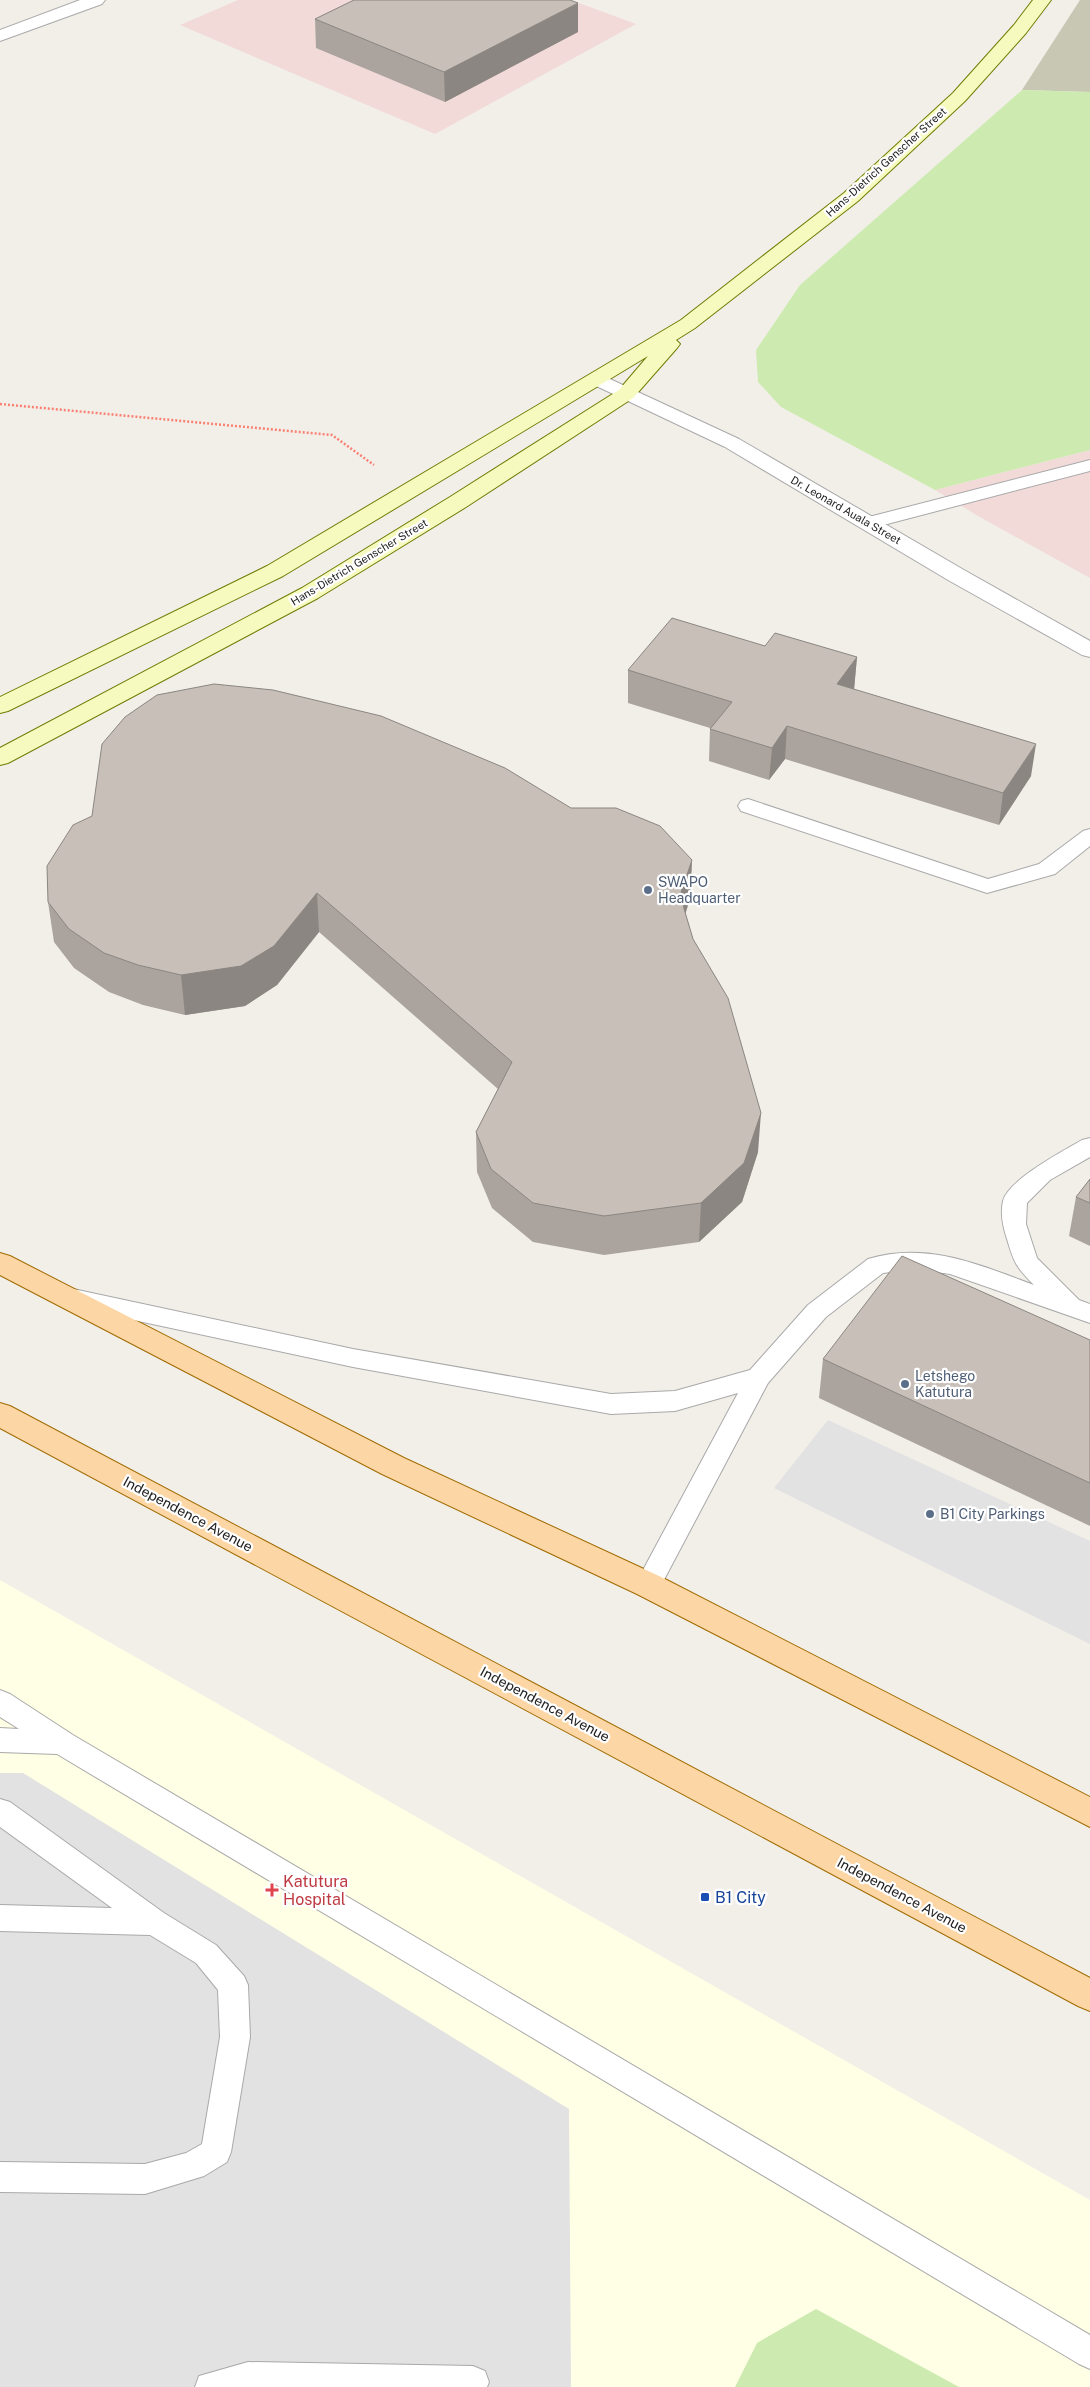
<svg xmlns="http://www.w3.org/2000/svg" width="1090" height="2387" font-family="'Public Sans',sans-serif">
<style>
.commercial{fill:#f2dad9}
.education{fill:#ffffe5}
.construction{fill:#c7c7b4}
.grass{fill:#cdebb0}
.parking{fill:#e2e2e2}
.lines{fill:none;stroke-linecap:round;stroke-linejoin:round}
.lane-casing{stroke:#a9a9a9;stroke-width:2}
.street-casing{stroke:#a9a9a9;stroke-width:2}
.secondary-casing{stroke:#707d05;stroke-width:2}
.primary-casing{stroke:#a06b00;stroke-width:2}
.path{stroke:#fa8072;stroke-width:2.5;stroke-dasharray:2 2;stroke-linecap:butt}
.lane{fill:#fff;fill-rule:evenodd}
.street{fill:#fff;fill-rule:evenodd}
.secondary{fill:#f7fabf;fill-rule:evenodd}
.primary{fill:#fcd6a4;fill-rule:evenodd}
.wall{fill:#aba49e}
.shaded-wall{fill:#8b8681}
.building{fill:#c7bfb8;stroke:#8b8681}
.service-dot{fill:#5c6f8a;stroke:#fff;stroke-width:2}
.health-dot{fill:#e0444e;stroke:#fff;stroke-width:2}
.transit-dot{fill:#1a4fb4;stroke:#fff;stroke-width:2}
.labels{text-anchor:middle;stroke-width:4.5;stroke-linejoin:round;paint-order:stroke}
.far-street-label{font-size:11px;fill:#222;stroke:#fff}
.service-label{font-size:14px;fill:#4e5e75;stroke:#fff;text-anchor:start}
.street-label{font-size:14px;fill:#222;stroke:#fff}
.near-health-label{font-size:16px;fill:#be3a42;stroke:#fff;text-anchor:start}
.near-transit-label{font-size:16px;fill:#164399;stroke:#fff;text-anchor:start}
</style>
<rect width="100%" height="100%" fill="#f2efe9"/>
<g class="commercial">
<path d="M 238,0 L 571,0 L 636,24 L 435,134 L 180,25 Z"/>
<path d="M 1090,450 L 1090,578 L 978,516 L 935,490 Z"/>
</g>
<path class="education" d="M 0,1580 L 1090,2200 L 1090,2387 L 0,2387 Z"/>
<path class="construction" d="M 1080,0 L 1090,0 L 1090,92 L 1022,90 Z"/>
<g class="grass">
<path d="M 1022,90 L 1090,92 L 1090,450 L 935,490 L 781,407 L 758,382 L 756,350 L 800,285 Z"/>
<path d="M 816,2309 L 959,2387 L 735,2387 L 757,2343 Z"/>
</g>
<g class="parking">
<path d="M 828,1420 L 1090,1541 L 1090,1644 L 774,1488 Z"/>
<path d="M 0,1773 L 23,1773 L 569,2109 L 571,2387 L 0,2387 Z"/>
</g>
<g class="lines">
<g class="lane-casing">
<g id="lane">
<path d="M 1090,460 L 1090,471 L 868,529 L 861,527 L 859,523 L 861,519 Z"/>
<path d="M 748,799 L 988,879 L 1039,864 L 1083,831 L 1090,829 L 1090,846 L 1055,874 L 987,893 L 741,811 L 738,806 L 741,801 Z"/>
<path d="M 1090,1138 L 1090,1157 L 1050,1180 L 1027,1203 L 1026,1224 L 1037,1258 L 1079,1300 L 1090,1304 L 1090,1323 L 950,1274 L 915,1269 L 883,1273 L 826,1317 L 768,1383 L 657,1593 L 648,1596 L 639,1593 L 635,1585 L 738,1393 L 675,1411 L 611,1414 L 353,1367 L 73,1307 L 64,1304 L 61,1298 L 64,1292 L 73,1289 L 353,1349 L 611,1394 L 675,1391 L 750,1370 L 808,1305 L 868,1259 C 927,1241 980,1265 1034,1285 C 1016,1267 1014,1263 1007,1239 C 1003,1227 1000,1214 1003,1201 C 1008,1180 1063,1151 1082,1140 Z"/>
<path d="M 0,1690 L 10,1694 L 73,1735 L 1090,2335 L 1090,2369 L 1079,2364 L 57,1754 L 0,1752 L 0,1728 L 19,1729 L 0,1717 Z"/>
<path d="M 0,1799 L 10,1802 L 164,1913 L 216,1945 L 244,1976 L 248,1985 L 250,2037 L 231,2152 L 227,2162 L 204,2176 L 145,2194 L 0,2192 L 0,2162 L 145,2164 L 186,2153 L 202,2144 L 220,2037 L 218,1990 L 196,1963 L 150,1935 L 0,1931 L 0,1905 L 112,1908 L 0,1827 Z"/>
<path d="M 248,2362 L 473,2366 L 485,2371 L 489,2382 L 487,2387 L 195,2387 L 199,2376 Z"/>
</g>
</g>
<g class="street-casing">
<g id="street">
<path d="M 80,0 L 105,0 L 102,4 L 0,41 L 0,30 Z"/>
<path d="M 597,373 L 739,439 L 964,570 L 1090,641 L 1090,657 L 1082,655 L 948,580 L 725,447 L 590,383 L 587,379 L 590,375 Z"/>
</g>
</g>
<g class="secondary-casing">
<path id="secondary" d="M 1033,0 L 1051,0 L 1026,33 L 965,101 L 858,201 L 695,328 L 676,340 L 680,344 L 677,348 L 633,398 L 466,507 L 318,598 L 8,763 L 0,765 L 0,748 L 302,588 L 450,497 L 619,390 L 648,356 L 283,576 L 8,711 L 0,713 L 0,697 L 267,566 L 681,320 L 844,193 L 953,93 L 1014,25 Z"/>
</g>
<g class="primary-casing">
<g id="primary">
<path d="M 0,1253 L 10,1256 L 404,1458 L 659,1576 L 1090,1797 L 1090,1827 L 637,1594 L 382,1474 L 0,1275 Z"/>
<path d="M 0,1403 L 10,1406 L 1090,1978 L 1090,2011 L 1078,2006 L 0,1428 Z"/>
</g>
</g>
<path class="path" d="M 0,404 L 332,435 L 374,465"/>
<use href="#lane" class="lane"/>
<use href="#street" class="street"/>
<use href="#secondary" class="secondary"/>
<use href="#primary" class="primary"/>
</g>
<g class="wall">
<path d="M 315,19 L 578,32 L 445,102 L 316,48 Z"/>
<path d="M 765,646 L 857,657 L 854,689 L 1031,776 L 999,825 L 785,759 L 769,780 L 709,761 L 710,728 L 628,703 L 628,670 Z"/>
<path d="M 571,808 L 692,860 L 690,899 L 685,913 L 758,1152 L 742,1202 L 699,1242 L 604,1255 L 533,1242 L 492,1208 L 477,1172 L 476,1132 L 498,1089 L 319,932 L 277,985 L 245,1006 L 185,1015 L 143,1005 L 109,992 L 74,968 L 54,942 L 48,902 Z"/>
<path d="M 1090,1179 L 1090,1246 L 1069,1236 L 1076,1197 Z"/>
<path d="M 1090,1340 L 1090,1526 L 819,1398 L 823,1359 Z"/>
</g>
<g class="shaded-wall">
<path d="M 578,3 L 578,32 L 445,102 L 444,72 Z"/>
<path d="M 857,657 L 854,690 L 837,684 Z"/>
<path d="M 787,726 L 785,759 L 769,780 L 772,748 Z"/>
<path d="M 1036,744 L 1031,776 L 999,825 L 1003,793 Z"/>
<path d="M 692,860 L 690,899 L 679,934 L 680,895 Z"/>
<path d="M 317,893 L 319,932 L 277,985 L 245,1006 L 185,1015 L 181,975 Z"/>
<path d="M 761,1113 L 758,1152 L 742,1202 L 699,1242 L 701,1203 Z"/>
</g>
<g class="building">
<path d="M 354,0 L 570,0 L 578,3 L 444,72 L 315,19 Z"/>
<path d="M 672,618 L 765,646 L 775,633 L 857,657 L 837,684 L 1036,744 L 1003,793 L 787,726 L 772,748 L 710,729 L 732,702 L 628,670 Z"/>
<path d="M 214,684 L 273,690 L 381,716 L 505,768 L 571,808 L 616,808 L 660,826 L 692,860 L 680,895 L 693,939 L 728,998 L 761,1113 L 744,1163 L 701,1203 L 604,1216 L 533,1203 L 491,1169 L 476,1132 L 512,1062 L 317,893 L 274,946 L 241,966 L 181,975 L 138,965 L 104,953 L 69,929 L 48,902 L 47,866 L 73,825 L 92,816 L 102,744 L 125,717 L 157,695 Z"/>
<path d="M 1090,1179 L 1090,1203 L 1076,1197 Z"/>
<path d="M 902,1256 L 1090,1340 L 1090,1483 L 823,1359 Z"/>
</g>
<g class="service-dot">
<circle cx="648" cy="890" r="5"/>
<circle cx="905" cy="1384" r="5"/>
<circle cx="930" cy="1514" r="5"/>
</g>
<path class="health-dot" d="M269.5 1882.5h5v5h5v5h-5v5h-5v-5h-5v-5h5z"/>
<rect class="transit-dot" x="700" y="1892" width="10" height="10" rx="2.5"/>
<g class="labels">
<g class="far-street-label">
<text transform="translate(886 162) rotate(-42)" y="4">Hans-Dietrich Genscher Street</text>
<text transform="translate(846 510) rotate(30)" y="4">Dr. Leonard Auala Street</text>
<text transform="translate(359 562) rotate(-31)" y="4">Hans-Dietrich Genscher Street</text>
</g>
<g class="service-label">
<text x="658" y="887">SWAPO<tspan x="658" dy="16">Headquarter</tspan></text>
<text x="915" y="1381">Letshego<tspan x="915" dy="16">Katutura</tspan></text>
<text x="940" y="1519">B1 City Parkings</text>
</g>
<g class="street-label">
<text transform="translate(188 1514) rotate(28)" y="5">Independence Avenue</text>
<text transform="translate(545 1704) rotate(28)" y="5">Independence Avenue</text>
<text transform="translate(902 1895) rotate(28)" y="5">Independence Avenue</text>
</g>
<g class="near-health-label">
<text x="283" y="1887">Katutura<tspan x="283" dy="18">Hospital</tspan></text>
</g>
<g class="near-transit-label">
<text x="715" y="1903">B1 City</text>
</g>
</g>
</svg>
